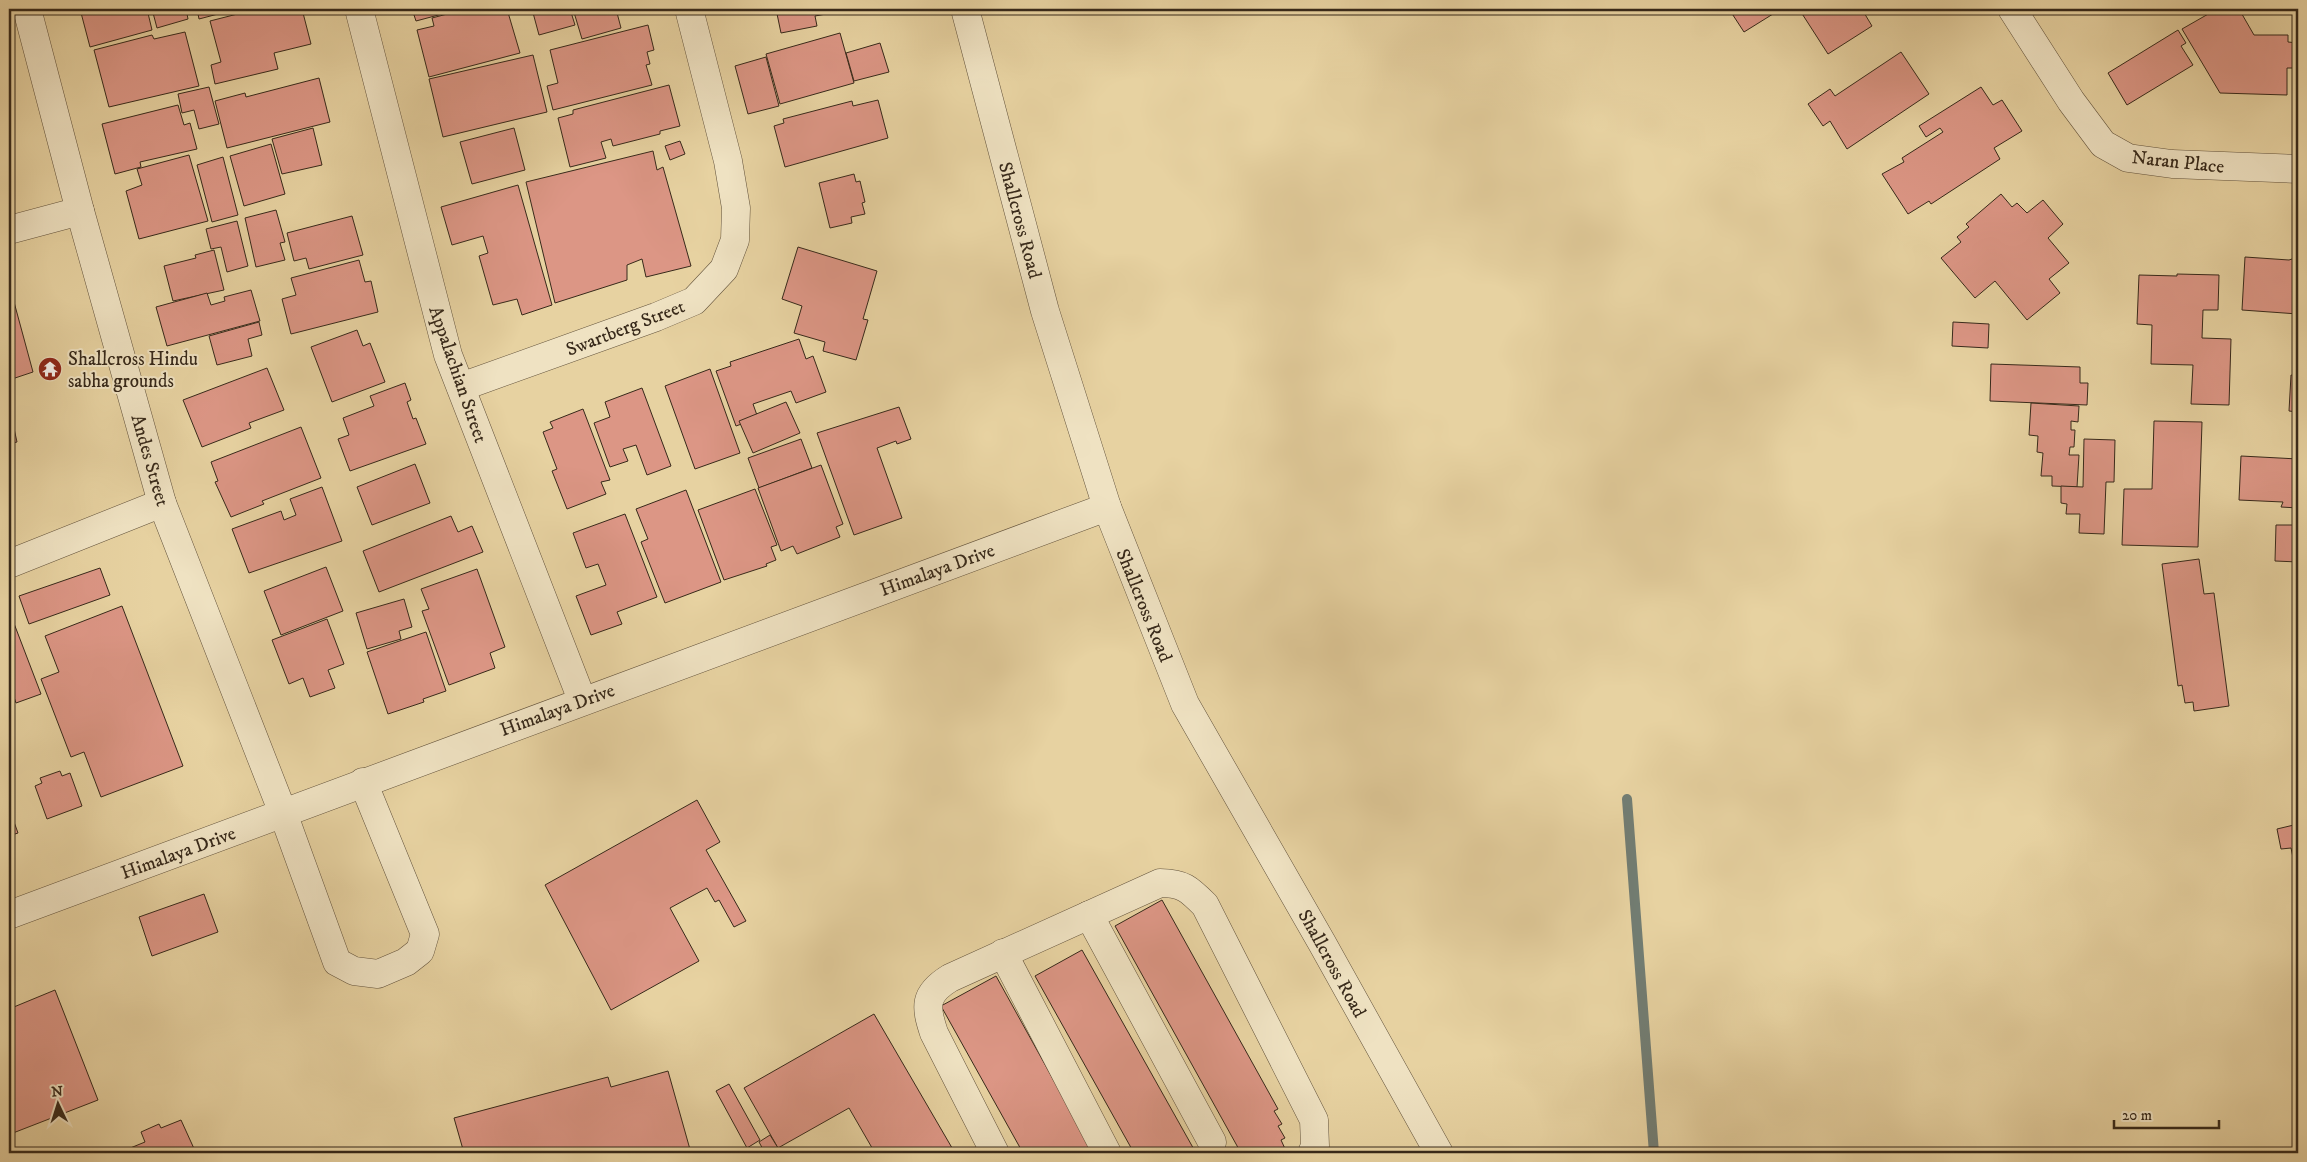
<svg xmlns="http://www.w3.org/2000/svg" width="2307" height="1162" font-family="'IM FELL DW Pica',serif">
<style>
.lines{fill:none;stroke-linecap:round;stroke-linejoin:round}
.stream{stroke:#727d73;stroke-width:10}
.building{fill:#dc9685;stroke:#37291a}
.minor-casing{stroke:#63533c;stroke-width:29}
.minor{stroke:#efe2c2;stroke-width:28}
.labels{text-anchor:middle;stroke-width:4;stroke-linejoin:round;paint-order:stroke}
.street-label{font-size:19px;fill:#37291a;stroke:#efe2c2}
.poi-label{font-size:19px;fill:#37291a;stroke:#efe2c2;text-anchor:start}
</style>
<rect width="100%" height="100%" fill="#e7d2a1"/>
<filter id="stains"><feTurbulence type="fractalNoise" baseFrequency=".004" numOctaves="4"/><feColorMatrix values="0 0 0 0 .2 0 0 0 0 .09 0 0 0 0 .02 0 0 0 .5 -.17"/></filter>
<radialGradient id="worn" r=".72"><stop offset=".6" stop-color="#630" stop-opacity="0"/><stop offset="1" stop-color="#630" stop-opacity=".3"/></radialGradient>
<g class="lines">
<path class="stream" d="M 1627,799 L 1654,1153"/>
</g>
<g class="building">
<path d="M 80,9 L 147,9 L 152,30 L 90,47 Z"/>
<path d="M 152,9 L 186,9 L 188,19 L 157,28 Z"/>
<path d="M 197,9 L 237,9 L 199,19 Z"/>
<path d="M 257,9 L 302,9 L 311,44 L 274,53 L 278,69 L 215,84 L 211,65 L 221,62 L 210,21 Z"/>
<path d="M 412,9 L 461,9 L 416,21 Z"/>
<path d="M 466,9 L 482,9 L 483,12 L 507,9 L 520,53 L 429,77 L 417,30 L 434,26 L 432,18 Z"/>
<path d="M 532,9 L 570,9 L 575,25 L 539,35 Z"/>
<path d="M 573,9 L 616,9 L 621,28 L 582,39 Z"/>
<path d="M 776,9 L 825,9 L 826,14 L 815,16 L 817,26 L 781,33 Z"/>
<path d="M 1729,9 L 1781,9 L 1744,32 Z"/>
<path d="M 1799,9 L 1865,9 L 1863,11 L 1872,26 L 1828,54 Z"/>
<path d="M 2217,9 L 2239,9 L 2254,35 L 2288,35 L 2288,42 L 2298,43 L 2298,74 L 2294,68 L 2287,68 L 2287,95 L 2220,93 L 2182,29 Z"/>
<path d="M 648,25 L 654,50 L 647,52 L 650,64 L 646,65 L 652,85 L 553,110 L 547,86 L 558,83 L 550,50 Z"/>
<path d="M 2178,30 L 2186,43 L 2181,46 L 2193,65 L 2127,105 L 2108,73 Z"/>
<path d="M 185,32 L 199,86 L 109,107 L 94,50 L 152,35 L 154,39 Z"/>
<path d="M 840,33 L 854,83 L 780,104 L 766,54 Z"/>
<path d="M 880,43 L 889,72 L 854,81 L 846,53 Z"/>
<path d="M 1901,52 L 1929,94 L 1847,149 L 1830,121 L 1823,126 L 1808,104 L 1830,89 L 1835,96 Z"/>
<path d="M 533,55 L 547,112 L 443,137 L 429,79 Z"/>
<path d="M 766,57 L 779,106 L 748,114 L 735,66 Z"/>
<path d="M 319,78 L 330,122 L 227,148 L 215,101 L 245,93 L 246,97 Z"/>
<path d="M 669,85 L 680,126 L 660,131 L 660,134 L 613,146 L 611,139 L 601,142 L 606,158 L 570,167 L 558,118 L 573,114 L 573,110 Z"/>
<path d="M 209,87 L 219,124 L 199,129 L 194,110 L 182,113 L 178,94 Z"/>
<path d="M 1981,87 L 1993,105 L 2002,100 L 2022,131 L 1994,148 L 2000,159 L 1931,204 L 1929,201 L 1908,214 L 1882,174 L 1904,162 L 1902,158 L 1943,132 L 1940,128 L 1926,137 L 1919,126 Z"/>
<path d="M 878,100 L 888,138 L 785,167 L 774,126 L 784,123 L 783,119 L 852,101 L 853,106 Z"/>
<path d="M 178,105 L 184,125 L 190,123 L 197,149 L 140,162 L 141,167 L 115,174 L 102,124 Z"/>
<path d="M 313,128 L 322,165 L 282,174 L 272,139 Z"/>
<path d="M 514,128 L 525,170 L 472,184 L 460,142 Z"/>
<path d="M 680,141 L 685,154 L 670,160 L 665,146 Z"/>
<path d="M 271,144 L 285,194 L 244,206 L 230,156 Z"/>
<path d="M 653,151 L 657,170 L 663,167 L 691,266 L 646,277 L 642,259 L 627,265 L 627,280 L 555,303 L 526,182 Z"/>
<path d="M 189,155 L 208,221 L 139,239 L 126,191 L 142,185 L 137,169 Z"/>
<path d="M 223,157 L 238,215 L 212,222 L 197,165 Z"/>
<path d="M 854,174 L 856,182 L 860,181 L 865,202 L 862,203 L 865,214 L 851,217 L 852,223 L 830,228 L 819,183 Z"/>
<path d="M 518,185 L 552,305 L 522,315 L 517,299 L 493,305 L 479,256 L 488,253 L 483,236 L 452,245 L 441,207 Z"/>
<path d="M 2001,194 L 2012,207 L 2017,203 L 2027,213 L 2043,200 L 2063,224 L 2048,238 L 2069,263 L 2049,279 L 2060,293 L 2027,320 L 1995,281 L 1975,298 L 1941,258 L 1961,242 L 1957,237 L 1969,227 L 1966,224 Z"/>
<path d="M 276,210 L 285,242 L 280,243 L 285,260 L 256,267 L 245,218 Z"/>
<path d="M 352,216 L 363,255 L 309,269 L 306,258 L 294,261 L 287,233 Z"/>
<path d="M 237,221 L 248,266 L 227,272 L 221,247 L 211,249 L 206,229 Z"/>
<path d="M 798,247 L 877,271 L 863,319 L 868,320 L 856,360 L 823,351 L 825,342 L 794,333 L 802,306 L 782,299 Z"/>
<path d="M 214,250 L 224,290 L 173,301 L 164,266 L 196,258 L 195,255 Z"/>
<path d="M 2245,257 L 2289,260 L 2298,257 L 2298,314 L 2242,310 Z"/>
<path d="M 359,260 L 365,282 L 371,281 L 378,312 L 291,334 L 282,299 L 296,295 L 291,278 Z"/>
<path d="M 2177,274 L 2219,275 L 2218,310 L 2203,310 L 2202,338 L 2231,339 L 2229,405 L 2191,404 L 2193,365 L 2151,364 L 2152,325 L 2137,324 L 2139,275 L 2177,276 Z"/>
<path d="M 251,290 L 260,321 L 167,346 L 156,307 L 207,293 L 211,305 L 225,301 L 224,297 Z"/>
<path d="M 14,302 L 33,372 L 9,380 L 9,303 Z"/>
<path d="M 259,322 L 262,335 L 248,339 L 252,356 L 217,365 L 209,336 Z"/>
<path d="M 1953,322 L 1989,324 L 1988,348 L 1952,346 Z"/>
<path d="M 357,330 L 363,346 L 370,343 L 385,382 L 332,402 L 311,347 Z"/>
<path d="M 799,339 L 806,359 L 813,356 L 826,392 L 796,403 L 791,391 L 753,404 L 758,418 L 736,426 L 716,371 L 731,366 L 730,362 Z"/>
<path d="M 1991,364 L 2080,367 L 2080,383 L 2088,383 L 2087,405 L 1990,401 Z"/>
<path d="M 267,368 L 284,410 L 249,423 L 251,428 L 202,447 L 183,400 Z"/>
<path d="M 710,369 L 740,453 L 695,469 L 665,386 Z"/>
<path d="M 2291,375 L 2298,376 L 2298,412 L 2289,411 Z"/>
<path d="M 405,383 L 411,400 L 407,402 L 413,419 L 416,418 L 426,444 L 350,471 L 338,439 L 349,435 L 343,418 L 374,406 L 370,396 Z"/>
<path d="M 642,388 L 671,466 L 647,475 L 636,445 L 623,449 L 628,461 L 610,467 L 594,423 L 610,417 L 605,402 Z"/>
<path d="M 786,402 L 800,433 L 753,453 L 739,421 Z"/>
<path d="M 2031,403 L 2079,406 L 2078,422 L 2071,421 L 2071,430 L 2075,430 L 2074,447 L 2070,447 L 2069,455 L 2079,455 L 2077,487 L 2052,486 L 2052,476 L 2041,476 L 2043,453 L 2037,452 L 2038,436 L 2029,435 Z"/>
<path d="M 9,406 L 17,442 L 9,444 Z"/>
<path d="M 899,407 L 911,439 L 897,444 L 896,441 L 877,448 L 902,518 L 854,535 L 817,433 Z"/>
<path d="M 583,409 L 610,480 L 601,482 L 606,494 L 567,509 L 552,471 L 557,469 L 543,432 L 553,428 L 550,422 Z"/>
<path d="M 2154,421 L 2202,422 L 2198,547 L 2122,545 L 2124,489 L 2152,489 Z"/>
<path d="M 301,427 L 321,478 L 262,501 L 264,504 L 231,517 L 215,482 L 218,481 L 211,462 Z"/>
<path d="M 801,439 L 812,468 L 759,488 L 748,458 Z"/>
<path d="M 2084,439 L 2115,440 L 2114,482 L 2106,482 L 2104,534 L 2079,533 L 2080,514 L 2066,514 L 2067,504 L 2061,503 L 2061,486 L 2083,487 Z"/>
<path d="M 2241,456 L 2298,459 L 2298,508 L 2281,507 L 2283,502 L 2239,500 Z"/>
<path d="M 415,464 L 430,503 L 372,525 L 357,487 Z"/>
<path d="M 821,465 L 843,524 L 836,527 L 840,537 L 797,554 L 793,546 L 781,551 L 758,488 Z"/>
<path d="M 322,487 L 342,541 L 249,573 L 232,529 L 281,511 L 284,520 L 296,515 L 290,499 Z"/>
<path d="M 755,489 L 777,545 L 771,547 L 776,560 L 766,564 L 767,566 L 724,580 L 698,510 Z"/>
<path d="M 686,490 L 721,582 L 665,603 L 641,542 L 648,539 L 636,509 Z"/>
<path d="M 625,514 L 657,597 L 617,612 L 622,624 L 591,635 L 576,596 L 606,585 L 598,564 L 586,568 L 573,533 Z"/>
<path d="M 451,516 L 458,532 L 472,526 L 483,552 L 379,592 L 363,551 Z"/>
<path d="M 2276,525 L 2298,525 L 2298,562 L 2275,561 Z"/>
<path d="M 2199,559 L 2204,594 L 2214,593 L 2229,706 L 2194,711 L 2193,702 L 2185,703 L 2182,685 L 2178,686 L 2162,564 Z"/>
<path d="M 326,567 L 343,611 L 281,635 L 264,591 Z"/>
<path d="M 100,568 L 110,595 L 29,624 L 19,596 Z"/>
<path d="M 477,569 L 505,647 L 490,653 L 495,668 L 449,685 L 422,611 L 429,609 L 421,589 Z"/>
<path d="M 404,599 L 412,627 L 399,631 L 401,639 L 367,649 L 356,613 Z"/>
<path d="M 122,606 L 183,766 L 101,797 L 84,752 L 71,757 L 41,679 L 59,672 L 45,636 Z"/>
<path d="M 10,613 L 41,694 L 16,703 L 13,694 L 9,695 Z"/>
<path d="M 327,619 L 344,664 L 328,670 L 335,688 L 310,697 L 303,678 L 289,684 L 272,640 Z"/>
<path d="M 426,632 L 446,691 L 423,699 L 424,702 L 388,714 L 367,652 Z"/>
<path d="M 60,771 L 62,776 L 70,773 L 82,806 L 47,819 L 35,786 L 42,783 L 40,778 Z"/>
<path d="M 697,800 L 720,842 L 706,850 L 746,921 L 734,927 L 719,900 L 715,902 L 707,888 L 670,908 L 699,961 L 611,1010 L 545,885 Z"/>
<path d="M 9,808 L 18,833 L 9,836 Z"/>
<path d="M 2298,824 L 2298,872 L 2296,872 L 2291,848 L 2281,849 L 2277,829 Z"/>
<path d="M 204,894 L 218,932 L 152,956 L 139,917 Z"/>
<path d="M 1162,900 L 1278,1109 L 1274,1111 L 1282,1124 L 1278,1126 L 1285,1138 L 1281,1140 L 1287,1153 L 1241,1153 L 1115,926 Z"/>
<path d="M 1082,950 L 1196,1153 L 1134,1153 L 1035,976 Z"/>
<path d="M 996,976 L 1094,1153 L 1023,1153 L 941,1006 Z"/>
<path d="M 55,990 L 98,1100 L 13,1133 L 9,1123 L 9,1009 Z"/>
<path d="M 874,1014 L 955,1153 L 875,1153 L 849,1108 L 778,1148 L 744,1088 Z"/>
<path d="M 668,1071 L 691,1153 L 464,1153 L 454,1118 L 608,1077 L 611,1087 Z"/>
<path d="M 729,1084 L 760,1140 L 747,1148 L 716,1091 Z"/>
<path d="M 181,1120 L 196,1153 L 118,1153 L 145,1142 L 141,1132 L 159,1124 L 161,1128 Z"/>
<path d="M 770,1135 L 778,1148 L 765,1153 L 759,1142 Z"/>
</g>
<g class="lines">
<g class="minor-casing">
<g id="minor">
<path d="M 27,9 L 80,211 L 162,503 L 283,813 L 337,962 L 354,971 L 378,974 L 406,962 L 420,951 L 425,934 L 363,782"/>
<path d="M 359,9 L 448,355 L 582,700"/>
<path d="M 965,9 L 1045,311 L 1107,507 L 1185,704 L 1322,943 L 1439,1153"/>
<path d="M 2012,9 L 2071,101 L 2103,144 L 2128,158 L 2172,164 L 2298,169"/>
<path d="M 9,230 L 80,211"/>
<path d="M 461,387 L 656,317 L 694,301 L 724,269 L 735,240 L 736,208 L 728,161 L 689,9"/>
<path d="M 9,564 L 162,503"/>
<path d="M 9,915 L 1107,507"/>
<path d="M 1089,915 L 1212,1142"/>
<path d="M 1003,953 L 1107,1153"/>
<path d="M 995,1153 L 934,1033 C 925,1006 924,994 950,978 L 1160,883 C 1183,883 1189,889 1205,905 L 1314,1120 L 1315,1146 L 1312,1153"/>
</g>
</g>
<use href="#minor" class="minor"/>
</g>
<defs>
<g id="temple-disc" transform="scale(1.25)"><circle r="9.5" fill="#8f2418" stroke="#efe2c2"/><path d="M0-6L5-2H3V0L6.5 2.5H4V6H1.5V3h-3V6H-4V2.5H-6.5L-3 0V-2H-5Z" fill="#fff"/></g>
</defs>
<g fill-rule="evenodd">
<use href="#temple-disc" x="50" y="369"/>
</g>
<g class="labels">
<g class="street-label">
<text transform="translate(2178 161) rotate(6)" y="7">Naran Place</text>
<text transform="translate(1021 220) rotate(75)" y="7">Shallcross Road</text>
<text transform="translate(625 327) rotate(-21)" y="7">Swartberg Street</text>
<text transform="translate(459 374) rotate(71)" y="7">Appalachian Street</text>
<text transform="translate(151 460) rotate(74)" y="7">Andes Street</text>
<text transform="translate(937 569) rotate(-20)" y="7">Himalaya Drive</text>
<text transform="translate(1145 605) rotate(68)" y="7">Shallcross Road</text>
<text transform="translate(557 709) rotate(-20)" y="7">Himalaya Drive</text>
<text transform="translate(178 852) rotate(-20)" y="7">Himalaya Drive</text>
<text transform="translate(1333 963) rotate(61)" y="7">Shallcross Road</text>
</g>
<g class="poi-label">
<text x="68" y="365">Shallcross Hindu<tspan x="68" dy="22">sabha grounds</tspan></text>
</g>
</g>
<rect width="2307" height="1162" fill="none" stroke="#e7d2a1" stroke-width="30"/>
<rect x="10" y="10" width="2287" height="1142" fill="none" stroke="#37291a" stroke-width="2.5"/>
<rect x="15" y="15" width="2277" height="1132" fill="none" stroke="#37291a"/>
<g transform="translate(58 1104) rotate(356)" stroke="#efe2c2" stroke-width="4" paint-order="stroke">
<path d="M0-4L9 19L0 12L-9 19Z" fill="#37291a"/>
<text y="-8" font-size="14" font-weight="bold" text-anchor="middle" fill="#37291a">N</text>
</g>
<path d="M2114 1120v8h105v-8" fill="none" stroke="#37291a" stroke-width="2.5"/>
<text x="2122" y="1120" font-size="15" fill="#37291a" stroke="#efe2c2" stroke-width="4" paint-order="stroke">20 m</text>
<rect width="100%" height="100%" filter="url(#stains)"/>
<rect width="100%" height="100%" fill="url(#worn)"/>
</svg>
